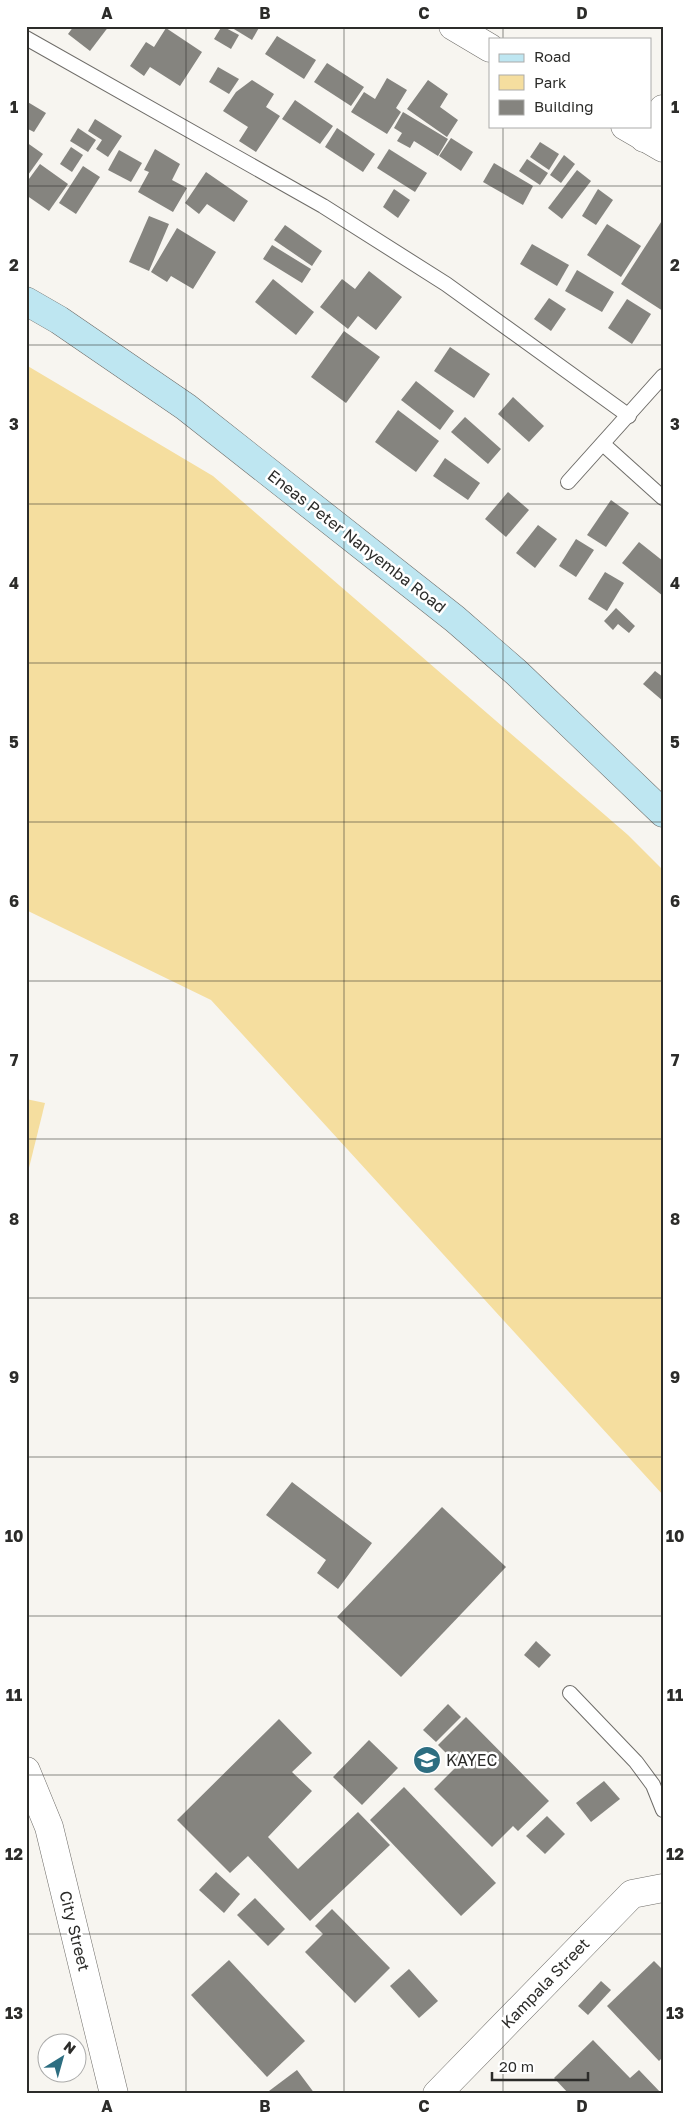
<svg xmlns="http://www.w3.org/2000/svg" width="689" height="2120" font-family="'Golos Text',sans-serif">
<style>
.green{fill:#f5de9f}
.building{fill:#85847f}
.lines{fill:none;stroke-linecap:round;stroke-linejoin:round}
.service-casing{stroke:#6f6d69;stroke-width:16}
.minor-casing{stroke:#6f6d69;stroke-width:29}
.secondary-casing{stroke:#6f6d69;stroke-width:29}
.service{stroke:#fff;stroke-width:14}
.minor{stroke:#fff;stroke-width:28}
.secondary{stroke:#bee6f1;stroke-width:28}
.grid{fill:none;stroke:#2c2c2a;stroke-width:1;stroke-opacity:0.55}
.labels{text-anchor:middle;stroke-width:5;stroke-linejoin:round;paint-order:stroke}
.street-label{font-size:16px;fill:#2c2c2a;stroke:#fff}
.poi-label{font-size:16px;fill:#2c2c2a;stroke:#fff;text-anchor:start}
.neatline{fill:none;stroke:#2c2c2a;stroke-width:2}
.grid-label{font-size:16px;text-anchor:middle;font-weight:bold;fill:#2c2c2a}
</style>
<rect width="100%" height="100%" fill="#f7f5f0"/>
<g class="green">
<path d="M 26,365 L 213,476 L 628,835 L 663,870 L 663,1495 L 211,1000 L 26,910 Z"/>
<path d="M 26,1099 L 45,1103 L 26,1180 Z"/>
</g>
<g class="building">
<path d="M 74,26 L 109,26 L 90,51 L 68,34 Z"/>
<path d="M 222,26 L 239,35 L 231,49 L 214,39 Z"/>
<path d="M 229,26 L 260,26 L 252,40 Z"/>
<path d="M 166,28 L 202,52 L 180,86 L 150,67 L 144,76 L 130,66 L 146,42 L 154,47 Z"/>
<path d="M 277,36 L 316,60 L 304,79 L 265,54 Z"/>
<path d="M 327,63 L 364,87 L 351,106 L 314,82 Z"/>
<path d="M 218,67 L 239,79 L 229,94 L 209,82 Z"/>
<path d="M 387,78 L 407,90 L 396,108 L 401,112 L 387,134 L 351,112 L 364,92 L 375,99 Z"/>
<path d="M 252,80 L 274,94 L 266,107 L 280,116 L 256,152 L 239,141 L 248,127 L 223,111 L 236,92 Z"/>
<path d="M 428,80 L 448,94 L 440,107 L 458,120 L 447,137 L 407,109 Z"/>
<path d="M 295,100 L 333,126 L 320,144 L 282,119 Z"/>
<path d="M 26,101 L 46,113 L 34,132 L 26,128 Z"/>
<path d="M 403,112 L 448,139 L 438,156 L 414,141 L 410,148 L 397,141 L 402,133 L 394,128 Z"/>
<path d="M 95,119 L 122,136 L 108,157 L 96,149 L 102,140 L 88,131 Z"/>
<path d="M 78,128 L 96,140 L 88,152 L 70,141 Z"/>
<path d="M 337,128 L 375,154 L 363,172 L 325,147 Z"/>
<path d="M 451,138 L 473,152 L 461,171 L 439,156 Z"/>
<path d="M 26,142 L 43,154 L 28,175 L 26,173 Z"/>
<path d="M 540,142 L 559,154 L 549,170 L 530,157 Z"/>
<path d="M 71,147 L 83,155 L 72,172 L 60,164 Z"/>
<path d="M 155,149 L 180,164 L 172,180 L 187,188 L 173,212 L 138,192 L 149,172 L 144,170 Z"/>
<path d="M 389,149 L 427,173 L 415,192 L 377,168 Z"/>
<path d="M 119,150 L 142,163 L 131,182 L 108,170 Z"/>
<path d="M 564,155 L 575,164 L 561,183 L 550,175 Z"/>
<path d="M 527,159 L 548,173 L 540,185 L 519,171 Z"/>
<path d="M 494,163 L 533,186 L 523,205 L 483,182 Z"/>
<path d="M 40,164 L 68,184 L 49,211 L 26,195 L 26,183 Z"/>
<path d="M 83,166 L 100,177 L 76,214 L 59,203 Z"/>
<path d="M 577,170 L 591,181 L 562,219 L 548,208 Z"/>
<path d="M 206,172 L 248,201 L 234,222 L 207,204 L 199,214 L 185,203 Z"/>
<path d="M 394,189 L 410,200 L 398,218 L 383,207 Z"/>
<path d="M 598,189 L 613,200 L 596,225 L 582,216 Z"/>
<path d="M 149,216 L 169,224 L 149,271 L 129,262 Z"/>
<path d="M 663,219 L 663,311 L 621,284 Z"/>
<path d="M 607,224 L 641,246 L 621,277 L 587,255 Z"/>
<path d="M 285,225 L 322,251 L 312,266 L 274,240 Z"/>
<path d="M 177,228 L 216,252 L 193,289 L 171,276 L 167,282 L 151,272 Z"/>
<path d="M 532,244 L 569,265 L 557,286 L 520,264 Z"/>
<path d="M 272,245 L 311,269 L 302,283 L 263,259 Z"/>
<path d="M 577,270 L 614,292 L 602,312 L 565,291 Z"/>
<path d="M 369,271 L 402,297 L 376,330 L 358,316 L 348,329 L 320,307 L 342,279 L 355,289 Z"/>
<path d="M 273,279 L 314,312 L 296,335 L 255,302 Z"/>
<path d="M 549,298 L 566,309 L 551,331 L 534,319 Z"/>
<path d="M 627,299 L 651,314 L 632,344 L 608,328 Z"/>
<path d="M 344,331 L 380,357 L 346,403 L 311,377 Z"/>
<path d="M 450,347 L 490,374 L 474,398 L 434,371 Z"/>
<path d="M 416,381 L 454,411 L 440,430 L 401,400 Z"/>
<path d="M 513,397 L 544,426 L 529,442 L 498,414 Z"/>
<path d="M 398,410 L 439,441 L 416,472 L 375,442 Z"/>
<path d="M 465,417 L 501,449 L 488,464 L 451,432 Z"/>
<path d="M 445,458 L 480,483 L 468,500 L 433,476 Z"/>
<path d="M 508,492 L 529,510 L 506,537 L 485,519 Z"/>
<path d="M 611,500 L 629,513 L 606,547 L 587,535 Z"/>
<path d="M 538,525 L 557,539 L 535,568 L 516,553 Z"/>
<path d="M 576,539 L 594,550 L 576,577 L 559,566 Z"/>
<path d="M 639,542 L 663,561 L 663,596 L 622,563 Z"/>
<path d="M 605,572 L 624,583 L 607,611 L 588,599 Z"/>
<path d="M 616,608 L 635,626 L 629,633 L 618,624 L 613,630 L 604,621 Z"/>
<path d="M 655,671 L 663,677 L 663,701 L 643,684 Z"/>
<path d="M 292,1482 L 372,1543 L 338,1589 L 317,1573 L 326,1560 L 266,1515 Z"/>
<path d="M 442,1507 L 506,1567 L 401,1677 L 337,1617 Z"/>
<path d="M 536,1641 L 551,1655 L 539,1668 L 524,1655 Z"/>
<path d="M 448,1704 L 461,1717 L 436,1742 L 423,1730 Z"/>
<path d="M 466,1717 L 549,1801 L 518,1831 L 513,1826 L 492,1847 L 434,1789 L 458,1765 L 438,1745 Z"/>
<path d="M 279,1719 L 312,1753 L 292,1772 L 312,1791 L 268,1837 L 298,1869 L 358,1812 L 390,1845 L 310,1921 L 248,1856 L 230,1873 L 177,1820 Z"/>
<path d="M 369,1740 L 398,1768 L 362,1805 L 333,1777 Z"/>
<path d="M 604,1781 L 620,1799 L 591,1822 L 576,1803 Z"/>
<path d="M 404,1787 L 496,1883 L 461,1916 L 370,1820 Z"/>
<path d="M 547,1816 L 565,1834 L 545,1854 L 526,1836 Z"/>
<path d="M 216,1872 L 240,1894 L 224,1913 L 199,1890 Z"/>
<path d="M 255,1898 L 285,1929 L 268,1946 L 237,1915 Z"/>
<path d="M 332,1909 L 390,1968 L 355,2003 L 305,1952 L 323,1934 L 315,1926 Z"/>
<path d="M 229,1960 L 305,2041 L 267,2077 L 191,1995 Z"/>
<path d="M 654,1961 L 663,1970 L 663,2057 L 659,2061 L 607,2006 Z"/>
<path d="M 409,1969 L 438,2001 L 419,2018 L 390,1986 Z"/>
<path d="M 601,1981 L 611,1990 L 588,2015 L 578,2006 Z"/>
<path d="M 593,2040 L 630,2078 L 639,2070 L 662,2094 L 569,2094 L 554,2078 Z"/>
<path d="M 297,2070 L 315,2094 L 265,2094 Z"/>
</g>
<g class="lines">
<g class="service-casing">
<g id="service">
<path d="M 26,38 L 323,206 L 446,284 L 629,416"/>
<path d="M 603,444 L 663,498"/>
<path d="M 568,482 L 663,376"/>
<path d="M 570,1693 L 636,1762 L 653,1785 L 663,1810"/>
</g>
</g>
<g class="minor-casing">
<g id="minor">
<path d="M 453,26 L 490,48"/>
<path d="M 625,126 L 663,148"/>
<path d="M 644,138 L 663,109"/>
<path d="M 26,1771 L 49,1827 L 114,2094"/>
<path d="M 437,2094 L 632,1894 L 663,1888"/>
</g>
</g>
<g class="secondary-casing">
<path id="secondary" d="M 26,301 L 59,320 L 186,407 L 455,619 L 517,673 L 663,813"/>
</g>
<use href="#service" class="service"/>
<use href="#minor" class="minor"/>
<use href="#secondary" class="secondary"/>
</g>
<path class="grid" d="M 186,26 L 186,2094M 344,26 L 344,2094M 503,26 L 503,39M 503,126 L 503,2094M 26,186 L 663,186M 26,345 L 663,345M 26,504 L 663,504M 26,663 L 663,663M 26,822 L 663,822M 26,981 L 663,981M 26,1139 L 663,1139M 26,1298 L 663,1298M 26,1457 L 663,1457M 26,1616 L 663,1616M 26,1775 L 663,1775M 26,1934 L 663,1934"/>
<defs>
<g id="school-disc" transform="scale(1.4375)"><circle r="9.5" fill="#2d6e81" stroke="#fff"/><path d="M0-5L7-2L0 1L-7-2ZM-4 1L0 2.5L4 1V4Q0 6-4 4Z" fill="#fff"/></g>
</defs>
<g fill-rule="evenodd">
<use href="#school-disc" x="427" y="1760"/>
</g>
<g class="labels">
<g class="street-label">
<text transform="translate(357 541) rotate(38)" y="6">Eneas Peter Nanyemba Road</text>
<text transform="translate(75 1931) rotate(76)" y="6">City Street</text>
<text transform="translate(545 1983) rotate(-46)" y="6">Kampala Street</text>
</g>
<g class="poi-label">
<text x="446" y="1766">KAYEC</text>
</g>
</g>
<rect width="689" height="2120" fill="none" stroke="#ffffff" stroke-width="55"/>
<rect x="489" y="38" width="162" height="90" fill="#ffffff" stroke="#ababaa"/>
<rect x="499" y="54" width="25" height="8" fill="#bee6f1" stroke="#ababaa"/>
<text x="534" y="62" font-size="15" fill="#2c2c2a">Road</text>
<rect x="499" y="75" width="25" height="15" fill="#f5de9f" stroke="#ababaa"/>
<text x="534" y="88" font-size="15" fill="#2c2c2a">Park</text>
<rect x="499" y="100" width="25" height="15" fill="#85847f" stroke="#ababaa"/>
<text x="534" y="112" font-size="15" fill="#2c2c2a">Building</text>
<g transform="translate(62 2058) rotate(37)"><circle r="24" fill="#ffffff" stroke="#ababaa"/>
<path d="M0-4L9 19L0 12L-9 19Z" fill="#2d6e81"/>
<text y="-8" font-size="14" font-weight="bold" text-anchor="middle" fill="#2c2c2a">N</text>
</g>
<path d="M492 2072v8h96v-8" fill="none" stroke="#2c2c2a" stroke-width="2.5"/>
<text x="499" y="2072" font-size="15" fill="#2c2c2a" stroke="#ffffff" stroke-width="4" paint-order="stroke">20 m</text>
<rect x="28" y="28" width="634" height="2064" class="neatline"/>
<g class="grid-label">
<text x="107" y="19">A</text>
<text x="265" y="19">B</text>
<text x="424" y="19">C</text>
<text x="582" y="19">D</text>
<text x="14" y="113">1</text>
<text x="675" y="113">1</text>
<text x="14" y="271">2</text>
<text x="675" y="271">2</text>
<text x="14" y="430">3</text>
<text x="675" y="430">3</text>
<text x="14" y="589">4</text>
<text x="675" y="589">4</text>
<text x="14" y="748">5</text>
<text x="675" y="748">5</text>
<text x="14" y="907">6</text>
<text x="675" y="907">6</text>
<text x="14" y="1066">7</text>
<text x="675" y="1066">7</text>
<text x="14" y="1225">8</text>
<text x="675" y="1225">8</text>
<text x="14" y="1383">9</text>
<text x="675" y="1383">9</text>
<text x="14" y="1542">10</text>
<text x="675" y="1542">10</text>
<text x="14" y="1701">11</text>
<text x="675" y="1701">11</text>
<text x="14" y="1860">12</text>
<text x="675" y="1860">12</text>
<text x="14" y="2019">13</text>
<text x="675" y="2019">13</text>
<text x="107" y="2112">A</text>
<text x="265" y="2112">B</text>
<text x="424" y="2112">C</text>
<text x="582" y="2112">D</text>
</g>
</svg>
